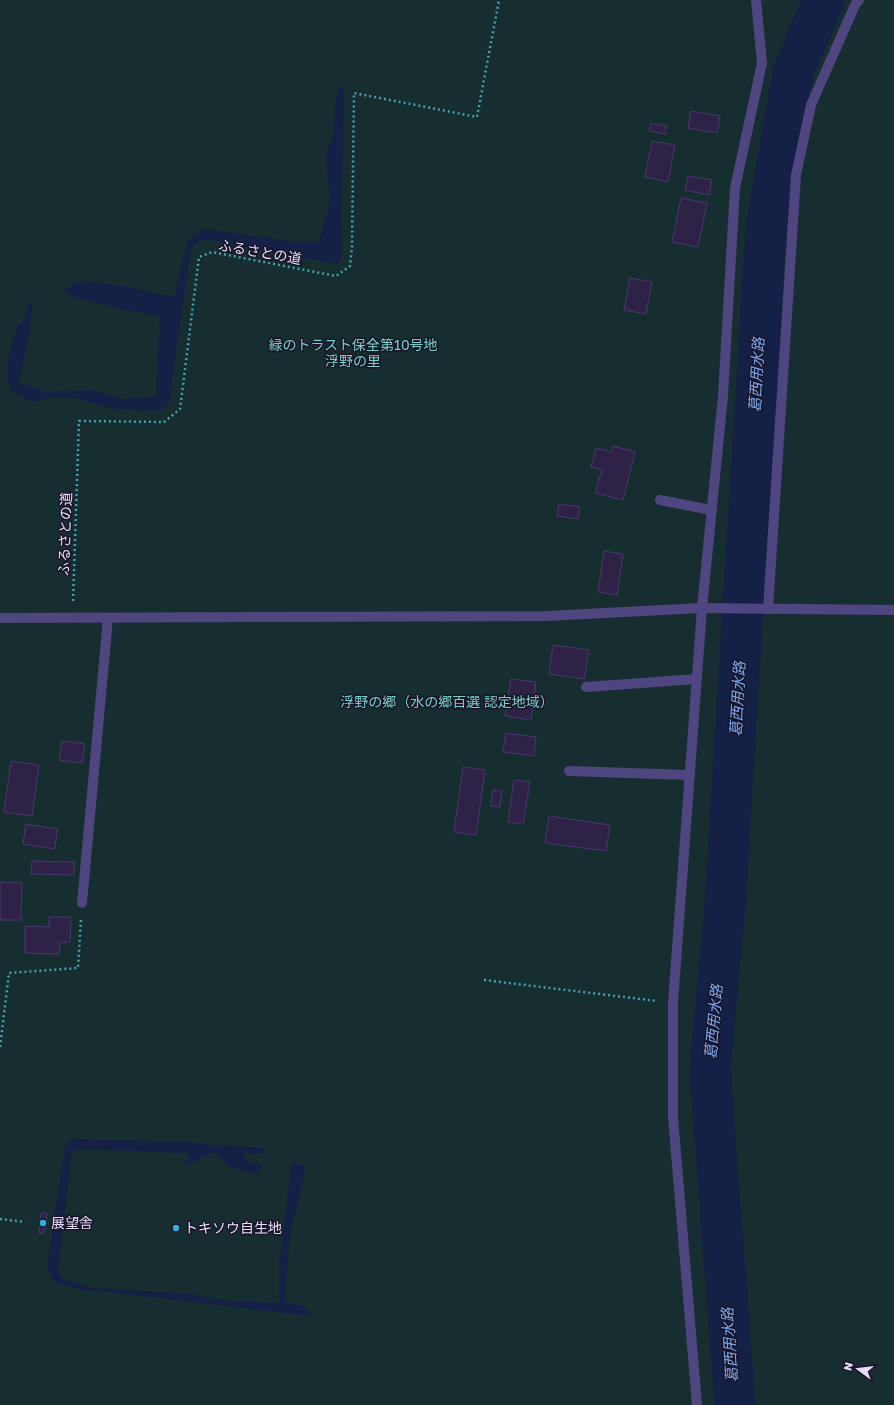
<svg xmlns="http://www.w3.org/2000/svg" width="894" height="1405" font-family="'Golos Text','Noto Sans JP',sans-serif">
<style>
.green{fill:#172e30}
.water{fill:#142045}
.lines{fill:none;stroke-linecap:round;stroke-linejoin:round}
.river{stroke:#142045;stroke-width:41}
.building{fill:#2e2246;stroke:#4a376e}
.path{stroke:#41a3ac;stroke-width:2.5;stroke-dasharray:2 3;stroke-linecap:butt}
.minor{stroke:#4f4580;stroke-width:10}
.poi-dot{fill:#24b4e1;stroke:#1a1427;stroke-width:1.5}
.labels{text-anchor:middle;stroke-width:3;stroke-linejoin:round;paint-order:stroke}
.street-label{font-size:14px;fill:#e5defb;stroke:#1a1427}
.park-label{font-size:14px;fill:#73d2c7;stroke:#1a1427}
.poi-label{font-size:14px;fill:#e5defb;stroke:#1a1427;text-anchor:start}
.water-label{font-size:15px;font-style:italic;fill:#7aa8ed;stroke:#1a1427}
</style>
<rect width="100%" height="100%" fill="#1a1427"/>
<rect class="green" x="0" y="0" width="894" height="1405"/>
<g class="water">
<path d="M 341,85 L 344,92 L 341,258 L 337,264 L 203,239 L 191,248 L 169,402 L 161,411 L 113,409 L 75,398 L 47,398 L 33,402 L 11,392 C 3,371 10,345 18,325 L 24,322 L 29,301 L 33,302 L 29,334 L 19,382 L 46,392 L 93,390 L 121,399 L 156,396 L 160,317 L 78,299 L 64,291 L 78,281 L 131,287 L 174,297 L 188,239 L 205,229 L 288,241 L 319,242 L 330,201 L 326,152 L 333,136 L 336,97 Z"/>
<path d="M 72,1139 L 188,1142 L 210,1145 L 265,1148 L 263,1154 L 243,1154 L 246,1161 L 262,1165 L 257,1174 L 229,1167 L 216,1154 L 210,1153 L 191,1164 L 180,1163 L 191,1158 L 185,1153 L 81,1149 L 72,1152 L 58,1271 L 63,1279 L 92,1288 L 193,1294 L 226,1301 L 279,1303 L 279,1265 L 292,1163 L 306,1166 L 289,1240 L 285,1301 L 305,1307 L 311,1316 L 109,1292 L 85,1291 L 54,1282 L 47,1266 L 65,1146 Z"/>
</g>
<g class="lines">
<path class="river" d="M 735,1405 L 710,1069 L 725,905 L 766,229 L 793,72 L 824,0"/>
</g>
<g class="building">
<path d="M 691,111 L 720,116 L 717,133 L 688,128 Z"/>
<path d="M 651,123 L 667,126 L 665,134 L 649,131 Z"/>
<path d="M 652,141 L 675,145 L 668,182 L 645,177 Z"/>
<path d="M 688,176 L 712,180 L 709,195 L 685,190 Z"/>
<path d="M 681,198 L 707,203 L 698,247 L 672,242 Z"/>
<path d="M 630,278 L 652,282 L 646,314 L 624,310 Z"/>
<path d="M 613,446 L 635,452 L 623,500 L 595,493 L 602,470 L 591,467 L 596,448 L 611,452 Z"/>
<path d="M 559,504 L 580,507 L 578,519 L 557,516 Z"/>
<path d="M 604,551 L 623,554 L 617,595 L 598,592 Z"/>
<path d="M 553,645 L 589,650 L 584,679 L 549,674 Z"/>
<path d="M 511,679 L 536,682 L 531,720 L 505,716 Z"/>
<path d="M 506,733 L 536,737 L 534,756 L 503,752 Z"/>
<path d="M 62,741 L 85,744 L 82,763 L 59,760 Z"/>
<path d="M 11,761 L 39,765 L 32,816 L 4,812 Z"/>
<path d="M 463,767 L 485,770 L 476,835 L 454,832 Z"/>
<path d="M 514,780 L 530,782 L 523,824 L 508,822 Z"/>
<path d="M 493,790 L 502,791 L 500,807 L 491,806 Z"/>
<path d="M 549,816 L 610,825 L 606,851 L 545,843 Z"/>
<path d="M 26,824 L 57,829 L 55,849 L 23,844 Z"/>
<path d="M 32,861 L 74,862 L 74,875 L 31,874 Z"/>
<path d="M 0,882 L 22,883 L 21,920 L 0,920 Z"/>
<path d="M 49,917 L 71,917 L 70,942 L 60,942 L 59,954 L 25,953 L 25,926 L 49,927 Z"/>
<path d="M 41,1213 L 47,1213 L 44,1233 L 39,1233 Z"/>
</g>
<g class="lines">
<g class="path">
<path d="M 73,601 L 79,421 L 164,422 L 180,409 L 199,257 L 212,252 L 336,276 L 350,266 L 352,247 L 354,93 L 477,117 L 499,0"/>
<path d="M 484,980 L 657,1001"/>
<path d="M 0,1047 L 9,973 L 78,968 L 81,919"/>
<path d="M 0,1219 L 25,1222"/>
</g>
<g class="minor">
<path d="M 660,500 L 711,510"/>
<path d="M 768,609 L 796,175 L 811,105 L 855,5 L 859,0"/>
<path d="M 0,618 L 546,616 L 702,608 L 894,610"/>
<path d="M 586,687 L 697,679"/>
<path d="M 569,771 L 690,775"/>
<path d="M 82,903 L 108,618"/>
<path d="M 697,1405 L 673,1117 L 673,1003 L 702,608 L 723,396 L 735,188 L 762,63 L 756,0"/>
</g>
</g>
<g class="poi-dot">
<circle cx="43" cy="1223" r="4"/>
<circle cx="176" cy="1228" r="4"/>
</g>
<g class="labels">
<g class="street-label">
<text transform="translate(260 252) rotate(10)" y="5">ふるさとの道</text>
<text transform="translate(65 534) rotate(-88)" y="5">ふるさとの道</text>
</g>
<g class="park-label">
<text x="353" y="350">緑のトラスト保全第10号地<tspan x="353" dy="16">浮野の里</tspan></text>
<text x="447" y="707">浮野の郷（水の郷百選 認定地域）</text>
</g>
<g class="poi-label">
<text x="51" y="1228">展望舎</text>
<text x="184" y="1233">トキソウ自生地</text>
</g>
<g class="water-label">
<text transform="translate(757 375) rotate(-87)" y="5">葛西用水路</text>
<text transform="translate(738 699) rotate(-87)" y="5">葛西用水路</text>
<text transform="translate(714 1022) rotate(-85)" y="5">葛西用水路</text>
<text transform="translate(730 1345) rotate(-94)" y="5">葛西用水路</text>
</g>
</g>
<g transform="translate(858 1369) rotate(285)" stroke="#1a1427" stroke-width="3" paint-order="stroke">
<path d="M0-3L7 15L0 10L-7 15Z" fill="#e5defb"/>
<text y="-6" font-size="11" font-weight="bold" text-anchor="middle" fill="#e5defb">N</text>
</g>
</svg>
